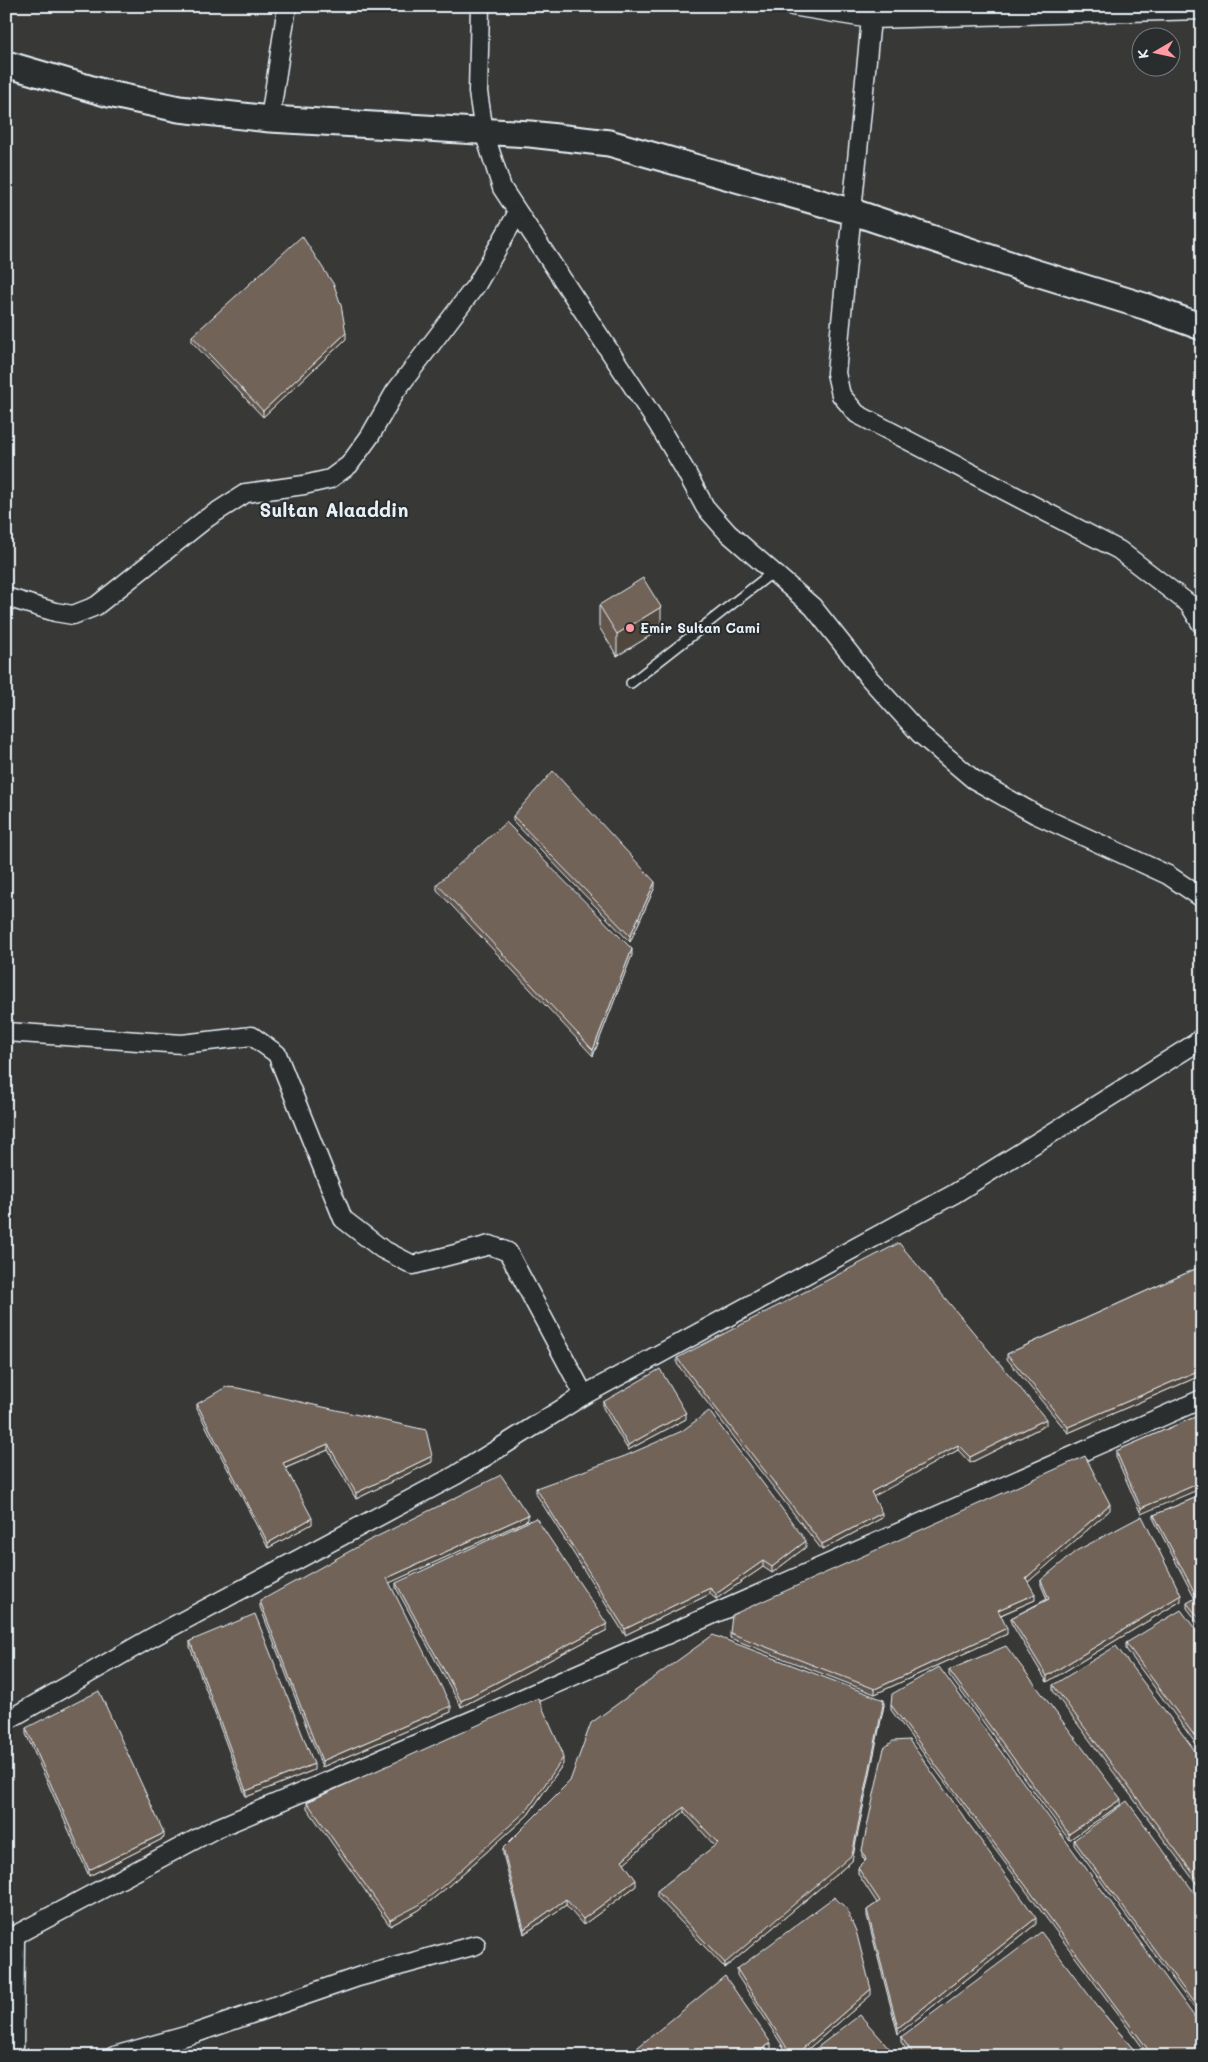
<svg xmlns="http://www.w3.org/2000/svg" width="1208" height="2062" font-family="Mali,sans-serif">
<style>
.lines{fill:none;stroke-linecap:round;stroke-linejoin:round}
.lane-casing{stroke:#e8f1f8;stroke-width:12}
.street-casing{stroke:#e8f1f8;stroke-width:21}
.secondary-casing{stroke:#e8f1f8;stroke-width:29}
.lane{stroke:#2a2d2e;stroke-width:9}
.street{stroke:#2a2d2e;stroke-width:18}
.secondary{stroke:#2a2d2e;stroke-width:25}
.wall{fill:#62564d;stroke:#e8f1f8}
.shaded-wall{fill:#50463e;stroke:#e8f1f8}
.building{fill:#726459;stroke:#e8f1f8}
.poi-dot{fill:#ff9aa2;stroke:#2a2d2e;stroke-width:2}
.labels{text-anchor:middle;stroke-width:4;stroke-linejoin:round;paint-order:stroke}
.poi-label{font-size:14px;font-weight:bold;fill:#e8f1f8;stroke:#2a2d2e;text-anchor:start}
.district-label{font-size:19px;font-weight:bold;fill:#e8f1f8;stroke:#2a2d2e}
</style>
<rect width="100%" height="100%" fill="#383837"/>
<filter id="ink" filterUnits="userSpaceOnUse"><feTurbulence type="fractalNoise" baseFrequency=".02" numOctaves="2"/><feDisplacementMap in="SourceGraphic" scale="10" xChannelSelector="R" yChannelSelector="G"/><feConvolveMatrix kernelMatrix="1 2 1 2 8 2 1 2 1" color-interpolation-filters="sRGB"/></filter>
<g filter="url(#ink)">
<g class="lines">
<g class="lane-casing">
<path id="lane" d="M 631,683 L 773,572"/>
</g>
<g class="street-casing">
<g id="street">
<path d="M 480,6 L 478,92 L 484,132 L 502,188 L 657,423 L 685,470 L 705,507 L 728,533 L 813,607 L 870,679 L 920,734 L 973,779 L 1035,814 L 1168,875 L 1202,898"/>
<path d="M 792,6 L 871,19 L 1202,10"/>
<path d="M 871,19 L 836,373 L 841,395 L 857,414 L 1119,550 L 1189,604 L 1202,625"/>
<path d="M 270,119 L 287,6"/>
<path d="M 6,597 L 55,612 L 73,615 L 96,606 L 207,518 L 246,493 L 304,485 L 330,479 L 349,465 L 370,436 L 395,392 L 477,284 L 517,214"/>
<path d="M 6,1032 L 182,1044 L 252,1036 L 277,1054 L 343,1219 L 382,1249 L 413,1265 L 490,1245 L 508,1252 L 584,1395"/>
<path d="M 6,1721 L 149,1639 L 456,1475 L 584,1395 L 954,1194 L 1196,1043 L 1202,1037"/>
<path d="M 6,1940 L 215,1829 L 480,1717 L 1202,1399"/>
<path d="M 14,2056 L 15,1936"/>
<path d="M 114,2056 L 196,2033 L 358,1977 L 476,1945"/>
</g>
</g>
<g class="secondary-casing">
<path id="secondary" d="M 6,64 L 109,94 L 179,109 L 270,119 L 530,134 L 609,143 L 853,212 L 1030,271 L 1147,307 L 1202,327"/>
</g>
<use href="#lane" class="lane"/>
<use href="#street" class="street"/>
<use href="#secondary" class="secondary"/>
</g>
<g class="wall">
<path d="M 192,336 L 346,339 L 263,417 L 192,342 Z"/>
<path d="M 599,605 L 661,629 L 617,656 L 599,627 Z"/>
<path d="M 513,816 L 655,887 L 630,942 L 513,821 Z"/>
<path d="M 437,884 L 632,955 L 593,1056 L 437,890 Z"/>
<path d="M 1202,1266 L 1202,1375 L 1068,1433 L 1007,1359 L 1007,1354 Z"/>
<path d="M 677,1358 L 1046,1425 L 970,1463 L 958,1450 L 873,1496 L 882,1518 L 822,1550 L 677,1364 Z"/>
<path d="M 603,1402 L 686,1419 L 628,1450 L 603,1408 Z"/>
<path d="M 197,1404 L 432,1462 L 356,1499 L 328,1450 L 286,1468 L 312,1524 L 268,1548 L 197,1409 Z"/>
<path d="M 1202,1414 L 1141,1514 L 1116,1457 L 1116,1451 Z"/>
<path d="M 536,1488 L 806,1547 L 772,1573 L 763,1567 L 716,1599 L 710,1594 L 625,1635 L 536,1494 Z"/>
<path d="M 1202,1495 L 1202,1628 L 1187,1608 L 1187,1603 L 1195,1599 L 1154,1520 L 1154,1515 Z"/>
<path d="M 1110,1510 L 1028,1582 L 1035,1600 L 1001,1615 L 1007,1634 L 875,1694 L 730,1638 L 730,1633 Z"/>
<path d="M 528,1520 L 389,1583 L 451,1712 L 322,1767 L 260,1607 L 260,1601 Z"/>
<path d="M 1041,1580 L 1181,1601 L 1047,1682 L 1011,1623 L 1011,1618 L 1047,1599 L 1041,1585 Z"/>
<path d="M 396,1583 L 607,1630 L 461,1707 L 396,1588 Z"/>
<path d="M 1202,1638 L 1202,1752 L 1126,1649 L 1126,1643 Z"/>
<path d="M 190,1641 L 314,1770 L 246,1797 L 190,1647 Z"/>
<path d="M 949,1670 L 1121,1804 L 1069,1840 L 949,1675 Z"/>
<path d="M 1053,1685 L 1202,1760 L 1202,1891 L 1053,1691 Z"/>
<path d="M 884,1705 L 852,1861 L 725,1968 L 657,1897 L 657,1891 L 715,1846 L 684,1812 L 624,1863 L 636,1886 L 583,1925 L 566,1905 L 524,1934 L 503,1854 L 503,1848 Z"/>
<path d="M 891,1705 L 1202,2027 L 1202,2055 L 1200,2056 L 1149,2056 L 891,1710 Z"/>
<path d="M 26,1728 L 164,1838 L 89,1876 L 26,1734 Z"/>
<path d="M 563,1764 L 528,1815 L 444,1890 L 419,1910 L 390,1926 L 307,1808 L 307,1802 Z"/>
<path d="M 1074,1840 L 1202,1903 L 1202,2019 L 1074,1845 Z"/>
<path d="M 862,1850 L 1036,1924 L 898,2034 L 867,1916 L 867,1910 L 877,1903 L 858,1874 L 858,1868 L 865,1861 L 862,1856 Z"/>
<path d="M 737,1969 L 871,1995 L 800,2056 L 789,2056 L 737,1975 Z"/>
<path d="M 1098,2007 L 1139,2056 L 911,2056 L 901,2042 L 901,2037 Z"/>
</g>
<g class="shaded-wall">
<path d="M 346,333 L 346,339 L 263,417 L 263,411 Z"/>
<path d="M 661,607 L 661,629 L 617,656 L 617,634 Z"/>
<path d="M 655,882 L 655,887 L 630,942 L 630,936 Z"/>
<path d="M 632,949 L 632,955 L 593,1056 L 593,1050 Z"/>
<path d="M 1202,1369 L 1202,1375 L 1068,1433 L 1068,1427 Z"/>
<path d="M 686,1413 L 686,1419 L 628,1450 L 628,1445 Z"/>
<path d="M 1046,1419 L 1046,1425 L 970,1463 L 970,1457 Z"/>
<path d="M 328,1444 L 328,1450 L 283,1469 L 283,1463 Z"/>
<path d="M 958,1445 L 958,1450 L 871,1498 L 871,1492 Z"/>
<path d="M 432,1456 L 432,1462 L 356,1499 L 356,1493 Z"/>
<path d="M 1202,1482 L 1202,1488 L 1141,1514 L 1141,1508 Z"/>
<path d="M 1110,1504 L 1110,1510 L 1026,1584 L 1026,1578 Z"/>
<path d="M 882,1513 L 882,1518 L 822,1550 L 822,1544 Z"/>
<path d="M 528,1515 L 528,1520 L 387,1584 L 387,1578 Z"/>
<path d="M 312,1518 L 312,1524 L 268,1548 L 268,1543 Z"/>
<path d="M 806,1541 L 806,1547 L 772,1573 L 772,1567 Z"/>
<path d="M 763,1561 L 763,1567 L 716,1599 L 716,1594 Z"/>
<path d="M 710,1588 L 710,1594 L 625,1635 L 625,1629 Z"/>
<path d="M 1035,1594 L 1035,1600 L 998,1616 L 998,1610 Z"/>
<path d="M 1181,1595 L 1181,1601 L 1047,1682 L 1047,1676 Z"/>
<path d="M 607,1624 L 607,1630 L 461,1707 L 461,1701 Z"/>
<path d="M 1007,1628 L 1007,1634 L 875,1694 L 875,1689 Z"/>
<path d="M 884,1700 L 884,1705 L 852,1861 L 725,1968 L 725,1963 Z"/>
<path d="M 451,1706 L 451,1712 L 322,1767 L 322,1761 Z"/>
<path d="M 563,1758 L 563,1764 L 528,1815 L 444,1890 L 419,1910 L 390,1926 L 390,1920 Z"/>
<path d="M 314,1764 L 314,1770 L 246,1797 L 246,1791 Z"/>
<path d="M 1121,1799 L 1121,1804 L 1069,1840 L 1069,1834 Z"/>
<path d="M 684,1807 L 684,1812 L 622,1865 L 622,1860 Z"/>
<path d="M 164,1833 L 164,1838 L 89,1876 L 89,1870 Z"/>
<path d="M 636,1880 L 636,1886 L 583,1925 L 583,1919 Z"/>
<path d="M 566,1899 L 566,1905 L 524,1934 L 524,1929 Z"/>
<path d="M 1036,1918 L 1036,1924 L 898,2034 L 898,2028 Z"/>
<path d="M 871,1989 L 871,1995 L 800,2056 L 794,2056 Z"/>
<path d="M 771,2043 L 771,2049 L 761,2056 L 752,2056 Z"/>
<path d="M 1202,2049 L 1202,2055 L 1200,2056 L 1192,2056 Z"/>
<path d="M 891,2050 L 890,2056 L 883,2056 Z"/>
</g>
<g class="building">
<path d="M 302,236 L 334,285 L 341,305 L 346,333 L 263,411 L 192,336 Z"/>
<path d="M 643,578 L 661,607 L 617,634 L 599,605 Z"/>
<path d="M 553,771 L 655,882 L 630,936 L 513,816 Z"/>
<path d="M 506,822 L 632,949 L 593,1050 L 437,884 Z"/>
<path d="M 899,1243 L 1046,1419 L 970,1457 L 958,1445 L 871,1492 L 882,1513 L 822,1544 L 677,1358 Z"/>
<path d="M 1202,1266 L 1202,1369 L 1068,1427 L 1007,1354 Z"/>
<path d="M 660,1369 L 686,1413 L 628,1445 L 603,1402 Z"/>
<path d="M 226,1387 L 238,1388 L 426,1430 L 432,1456 L 356,1493 L 328,1444 L 283,1463 L 312,1518 L 268,1543 L 197,1404 Z"/>
<path d="M 709,1411 L 806,1541 L 772,1567 L 763,1561 L 716,1594 L 710,1588 L 625,1629 L 536,1488 L 625,1456 L 682,1431 Z"/>
<path d="M 1202,1414 L 1202,1482 L 1141,1508 L 1116,1451 Z"/>
<path d="M 1085,1456 L 1110,1504 L 1026,1578 L 1035,1594 L 998,1610 L 1007,1628 L 875,1689 L 730,1633 L 732,1615 Z"/>
<path d="M 501,1475 L 528,1515 L 387,1578 L 451,1706 L 322,1761 L 260,1601 L 368,1541 Z"/>
<path d="M 1202,1495 L 1202,1622 L 1187,1603 L 1197,1597 L 1154,1515 Z"/>
<path d="M 1142,1516 L 1181,1595 L 1047,1676 L 1011,1618 L 1049,1599 L 1041,1580 L 1076,1551 Z"/>
<path d="M 536,1518 L 607,1624 L 461,1701 L 396,1583 Z"/>
<path d="M 1181,1610 L 1202,1638 L 1202,1746 L 1126,1643 Z"/>
<path d="M 255,1614 L 314,1764 L 246,1791 L 190,1641 Z"/>
<path d="M 713,1635 L 884,1700 L 852,1855 L 725,1963 L 657,1891 L 718,1843 L 684,1807 L 622,1860 L 636,1880 L 583,1919 L 566,1899 L 524,1929 L 503,1848 L 570,1781 L 591,1723 Z"/>
<path d="M 1006,1646 L 1121,1799 L 1069,1834 L 949,1670 Z"/>
<path d="M 1116,1646 L 1202,1760 L 1202,1885 L 1053,1685 Z"/>
<path d="M 939,1667 L 1202,2027 L 1202,2049 L 1192,2056 L 1153,2056 L 891,1705 L 892,1694 Z"/>
<path d="M 99,1691 L 164,1833 L 89,1870 L 26,1728 Z"/>
<path d="M 538,1698 L 561,1749 L 563,1758 L 528,1809 L 444,1885 L 419,1905 L 390,1920 L 307,1802 Z"/>
<path d="M 909,1740 L 1036,1918 L 898,2028 L 867,1910 L 880,1901 L 858,1868 L 866,1860 L 862,1850 L 884,1748 L 893,1741 Z"/>
<path d="M 1127,1801 L 1202,1903 L 1202,2014 L 1074,1840 Z"/>
<path d="M 834,1897 L 846,1908 L 856,1931 L 871,1989 L 794,2056 L 792,2056 L 737,1969 Z"/>
<path d="M 1041,1932 L 1098,2007 L 1139,2056 L 915,2056 L 901,2037 Z"/>
<path d="M 725,1976 L 771,2043 L 752,2056 L 627,2056 Z"/>
<path d="M 860,2015 L 891,2050 L 883,2056 L 806,2056 Z"/>
<path d="M 776,2052 L 779,2056 L 771,2056 Z"/>
</g>
</g>
<circle class="poi-dot" cx="630" cy="628" r="5"/>
<g class="labels">
<g class="poi-label">
<text x="640" y="633">Emir Sultan Cami</text>
</g>
<g class="district-label">
<text x="334" y="517">Sultan Alaaddin</text>
</g>
</g>
<rect width="1208" height="2062" fill="none" stroke="#2a2d2e" stroke-width="25"/>
<rect x="12" y="12" width="1183" height="2037" fill="none" stroke="#e8f1f8" stroke-width="2" filter="url(#ink)"/>
<g transform="translate(1156 52) rotate(261)"><circle r="24" fill="#2a2d2e" stroke="#767b7f"/>
<path d="M0-4L9 19L0 12L-9 19Z" fill="#ff9aa2"/>
<text y="-8" font-size="14" font-weight="bold" text-anchor="middle" fill="#e8f1f8">K</text>
</g>
</svg>
